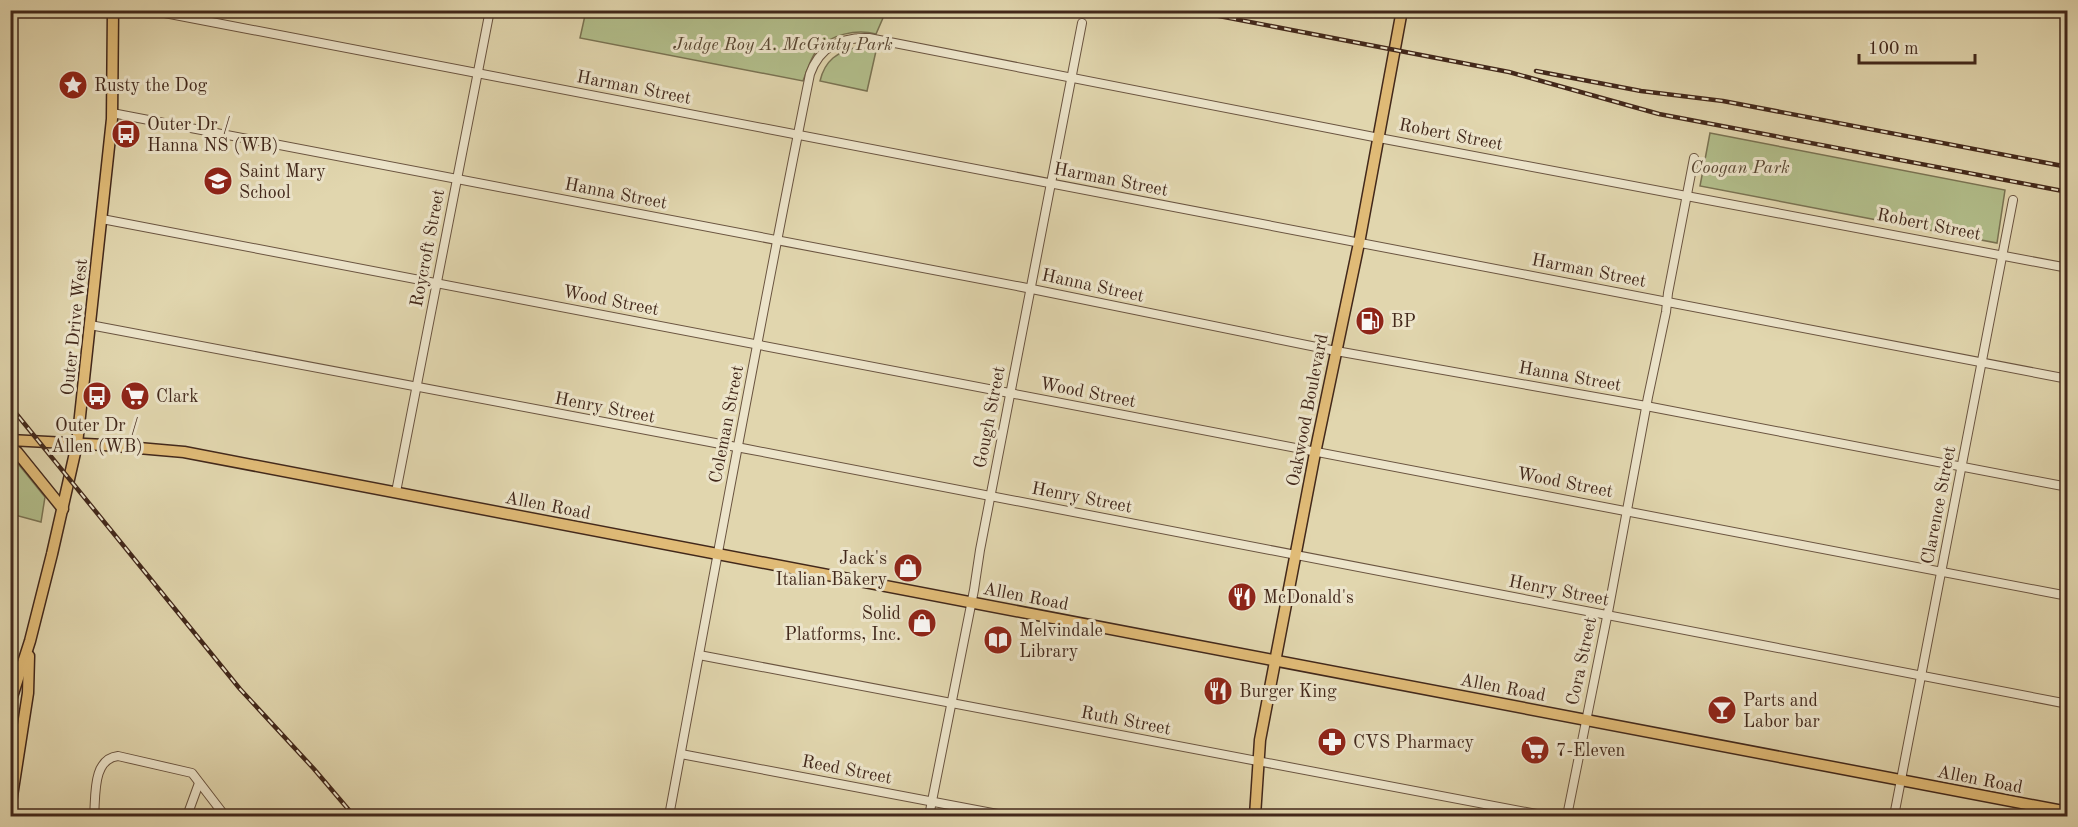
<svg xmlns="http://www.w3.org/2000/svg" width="2078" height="827" font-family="'Old Standard TT',serif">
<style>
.green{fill:#b2be8b;stroke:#7a7353;stroke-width:1.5}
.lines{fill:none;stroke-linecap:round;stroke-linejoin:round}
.minor-casing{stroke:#6a5440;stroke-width:10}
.major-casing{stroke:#42281b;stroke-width:13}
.minor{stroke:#ece4ca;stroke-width:8}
.major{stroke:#e0bb77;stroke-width:10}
.rail-casing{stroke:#42281b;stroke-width:4.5}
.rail{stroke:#ece4ca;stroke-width:2;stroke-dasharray:7;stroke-linecap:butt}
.labels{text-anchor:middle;stroke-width:6;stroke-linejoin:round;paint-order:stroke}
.park-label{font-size:18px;font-style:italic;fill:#584631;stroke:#ece4ca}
.poi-label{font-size:18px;fill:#42281b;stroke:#ece4ca;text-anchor:start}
.street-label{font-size:18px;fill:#42281b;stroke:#ece4ca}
</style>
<rect width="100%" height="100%" fill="#e1d6ae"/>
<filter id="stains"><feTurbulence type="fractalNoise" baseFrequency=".00333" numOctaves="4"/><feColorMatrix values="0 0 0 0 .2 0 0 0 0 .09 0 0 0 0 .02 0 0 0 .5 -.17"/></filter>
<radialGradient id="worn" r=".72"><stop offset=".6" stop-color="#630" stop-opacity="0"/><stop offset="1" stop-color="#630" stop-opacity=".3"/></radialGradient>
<g class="green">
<path d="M 586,11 L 586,10 L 886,11 L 876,34 C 857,29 830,34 817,50 C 810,59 807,71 803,81 L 580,38 Z"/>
<path d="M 858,47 L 876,51 L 867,91 L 820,81 C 825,60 837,52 858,47 Z"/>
<path d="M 1710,133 L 2005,190 L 1997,243 L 1700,186 Z"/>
<path d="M 11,455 L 45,497 L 41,522 L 11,514 Z"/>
</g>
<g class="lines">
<g class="minor-casing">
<g id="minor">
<path d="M 149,10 L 2068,379"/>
<path d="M 112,113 L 1022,287 L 1336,351 L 1646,406 L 2068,487"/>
<path d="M 102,219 L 2068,596"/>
<path d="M 90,325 L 747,449 L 2068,704"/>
<path d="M 396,492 L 490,10"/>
<path d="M 699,655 L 1547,816"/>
<path d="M 681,754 L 1008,816"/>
<path d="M 94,816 C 96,796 92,759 118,756 L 192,773 L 225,816"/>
<path d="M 187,816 L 199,783"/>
<path d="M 669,816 C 715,569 760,321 810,74 C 820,46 841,37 869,38 L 1379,138 L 2068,268"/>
<path d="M 929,816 L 974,590 L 980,550 L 1082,23"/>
<path d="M 1567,816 L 1609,607 L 1648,397 L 1666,312 L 1668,293 L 1694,158"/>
<path d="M 1894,816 L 2013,200"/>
</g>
</g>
<g class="major-casing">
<g id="major">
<path d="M 10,440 L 104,445 L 184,452 L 2068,812"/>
<path d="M 10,447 L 17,452 L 63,509"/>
<path d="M 10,703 L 30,641 L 52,554 L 77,444 L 112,119 L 113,10"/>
<path d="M 10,809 L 28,693 L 29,656"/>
<path d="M 1255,816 L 1260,740 L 1315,453 L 1359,243 L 1402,10"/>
</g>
</g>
<use href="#minor" class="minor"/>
<use href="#major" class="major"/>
<g class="rail-casing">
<g id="rail">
<path d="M 1188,10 L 1509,72 L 1659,114 L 2068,192"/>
<path d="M 1536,71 L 1641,91 L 1723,101 L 2068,167"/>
<path d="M 10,406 L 240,689 L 314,769 L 354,816"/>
</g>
</g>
<use href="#rail" class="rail"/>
</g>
<defs>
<g id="sight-disc" transform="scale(1.5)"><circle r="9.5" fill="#8f2418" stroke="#ece4ca"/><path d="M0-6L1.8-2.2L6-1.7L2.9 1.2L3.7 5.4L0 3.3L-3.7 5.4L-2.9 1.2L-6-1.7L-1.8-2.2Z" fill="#fff"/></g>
<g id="bus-disc" transform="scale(1.5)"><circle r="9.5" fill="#8f2418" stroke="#ece4ca"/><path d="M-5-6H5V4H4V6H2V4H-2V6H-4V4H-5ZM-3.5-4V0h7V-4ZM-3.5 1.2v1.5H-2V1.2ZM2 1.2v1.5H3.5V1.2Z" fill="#fff"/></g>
<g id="school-disc" transform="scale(1.5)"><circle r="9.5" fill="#8f2418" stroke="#ece4ca"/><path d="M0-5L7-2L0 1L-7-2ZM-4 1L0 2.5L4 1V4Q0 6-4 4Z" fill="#fff"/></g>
<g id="fuel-disc" transform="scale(1.5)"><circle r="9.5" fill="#8f2418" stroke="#ece4ca"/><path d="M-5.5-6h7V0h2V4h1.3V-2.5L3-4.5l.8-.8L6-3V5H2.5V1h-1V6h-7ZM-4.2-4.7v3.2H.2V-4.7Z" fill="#fff"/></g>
<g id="supermarket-disc" transform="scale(1.5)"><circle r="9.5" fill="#8f2418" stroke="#ece4ca"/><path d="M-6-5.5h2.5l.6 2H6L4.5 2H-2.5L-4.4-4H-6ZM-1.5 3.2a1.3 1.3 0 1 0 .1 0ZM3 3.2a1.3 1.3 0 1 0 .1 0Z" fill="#fff"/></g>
<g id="shop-disc" transform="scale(1.5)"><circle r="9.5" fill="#8f2418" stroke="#ece4ca"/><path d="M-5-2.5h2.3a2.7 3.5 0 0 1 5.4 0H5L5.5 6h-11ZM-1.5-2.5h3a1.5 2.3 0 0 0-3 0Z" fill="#fff"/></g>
<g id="restaurant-disc" transform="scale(1.5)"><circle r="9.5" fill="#8f2418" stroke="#ece4ca"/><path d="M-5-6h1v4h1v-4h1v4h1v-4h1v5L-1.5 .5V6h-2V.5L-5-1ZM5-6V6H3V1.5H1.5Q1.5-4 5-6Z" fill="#fff"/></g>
<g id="library-disc" transform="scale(1.5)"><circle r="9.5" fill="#8f2418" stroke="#ece4ca"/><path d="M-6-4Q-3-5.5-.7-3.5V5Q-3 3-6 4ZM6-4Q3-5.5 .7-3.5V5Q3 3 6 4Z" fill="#fff"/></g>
<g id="bar-disc" transform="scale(1.5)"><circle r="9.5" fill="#8f2418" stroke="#ece4ca"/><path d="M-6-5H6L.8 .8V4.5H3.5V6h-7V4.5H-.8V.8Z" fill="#fff"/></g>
<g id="pharmacy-disc" transform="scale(1.5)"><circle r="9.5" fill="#8f2418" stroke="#ece4ca"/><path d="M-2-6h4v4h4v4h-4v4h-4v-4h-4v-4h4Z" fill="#fff"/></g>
</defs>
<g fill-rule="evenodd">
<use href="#sight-disc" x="73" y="85"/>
<use href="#bus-disc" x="126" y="134"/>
<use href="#school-disc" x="218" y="181"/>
<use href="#fuel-disc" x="1370" y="321"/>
<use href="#bus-disc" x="97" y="396"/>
<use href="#supermarket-disc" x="135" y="396"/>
<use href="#shop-disc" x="908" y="568"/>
<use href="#restaurant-disc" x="1242" y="597"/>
<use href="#shop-disc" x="922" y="623"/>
<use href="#library-disc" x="998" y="640"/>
<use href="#restaurant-disc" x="1218" y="691"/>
<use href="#bar-disc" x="1722" y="710"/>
<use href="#pharmacy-disc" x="1332" y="742"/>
<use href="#supermarket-disc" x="1535" y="750"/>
</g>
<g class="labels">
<g class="park-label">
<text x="783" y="50">Judge Roy A. McGinty Park</text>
<text x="1740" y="173">Coogan Park</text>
</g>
<g class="poi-label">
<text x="94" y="91">Rusty the Dog</text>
<text x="147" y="130">Outer Dr /<tspan x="147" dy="21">Hanna NS (WB)</tspan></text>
<text x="239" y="177">Saint Mary<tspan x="239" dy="21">School</tspan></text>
<text x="1391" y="327">BP</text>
<text x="156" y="402">Clark</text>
<text x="97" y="431" text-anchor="middle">Outer Dr /<tspan x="97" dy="21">Allen (WB)</tspan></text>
<text x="887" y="564" text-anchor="end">Jack's<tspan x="887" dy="21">Italian Bakery</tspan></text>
<text x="1263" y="603">McDonald's</text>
<text x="901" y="619" text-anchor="end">Solid<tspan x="901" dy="21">Platforms, Inc.</tspan></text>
<text x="1019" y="636">Melvindale<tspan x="1019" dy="21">Library</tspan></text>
<text x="1239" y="697">Burger King</text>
<text x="1743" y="706">Parts and<tspan x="1743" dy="21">Labor bar</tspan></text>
<text x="1353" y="748">CVS Pharmacy</text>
<text x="1556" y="756">7-Eleven</text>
</g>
<g class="street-label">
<text transform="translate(634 87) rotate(11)" y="6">Harman Street</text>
<text transform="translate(1451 134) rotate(11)" y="6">Robert Street</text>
<text transform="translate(1111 179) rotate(11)" y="6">Harman Street</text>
<text transform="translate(616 193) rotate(11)" y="6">Hanna Street</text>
<text transform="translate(1929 224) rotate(11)" y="6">Robert Street</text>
<text transform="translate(427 248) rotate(-79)" y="6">Roycroft Street</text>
<text transform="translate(1589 270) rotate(11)" y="6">Harman Street</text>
<text transform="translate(1093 285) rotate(12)" y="6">Hanna Street</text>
<text transform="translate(611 300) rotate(11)" y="6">Wood Street</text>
<text transform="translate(74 327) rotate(-84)" y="6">Outer Drive West</text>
<text transform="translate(1570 376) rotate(10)" y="6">Hanna Street</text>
<text transform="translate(1088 392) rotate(11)" y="6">Wood Street</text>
<text transform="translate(605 407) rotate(11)" y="6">Henry Street</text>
<text transform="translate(1307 410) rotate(-79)" y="6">Oakwood Boulevard</text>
<text transform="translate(989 417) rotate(-79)" y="6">Gough Street</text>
<text transform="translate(726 424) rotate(-79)" y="6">Coleman Street</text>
<text transform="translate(1565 482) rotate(11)" y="6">Wood Street</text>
<text transform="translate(1082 497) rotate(11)" y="6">Henry Street</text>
<text transform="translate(548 505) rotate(11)" y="6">Allen Road</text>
<text transform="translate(1938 505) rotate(-79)" y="6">Clarence Street</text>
<text transform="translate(1559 590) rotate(11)" y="6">Henry Street</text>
<text transform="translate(1026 596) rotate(11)" y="6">Allen Road</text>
<text transform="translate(1581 661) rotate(-78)" y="6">Cora Street</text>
<text transform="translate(1503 687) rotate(11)" y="6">Allen Road</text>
<text transform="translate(1126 720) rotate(11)" y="6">Ruth Street</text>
<text transform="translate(847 769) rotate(11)" y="6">Reed Street</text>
<text transform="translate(1980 779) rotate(11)" y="6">Allen Road</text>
</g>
</g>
<rect width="2078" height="827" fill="none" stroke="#e1d6ae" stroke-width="36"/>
<rect x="12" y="12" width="2054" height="803" fill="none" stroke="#42281b" stroke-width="3"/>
<rect x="18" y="18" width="2042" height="791" fill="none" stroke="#42281b" stroke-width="1.5"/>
<path d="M1859 54v9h116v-9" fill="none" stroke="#42281b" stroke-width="3"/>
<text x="1868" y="54" font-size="18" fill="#42281b" stroke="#ece4ca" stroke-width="4.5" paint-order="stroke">100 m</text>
<rect width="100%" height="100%" filter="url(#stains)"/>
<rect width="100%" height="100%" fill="url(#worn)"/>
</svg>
